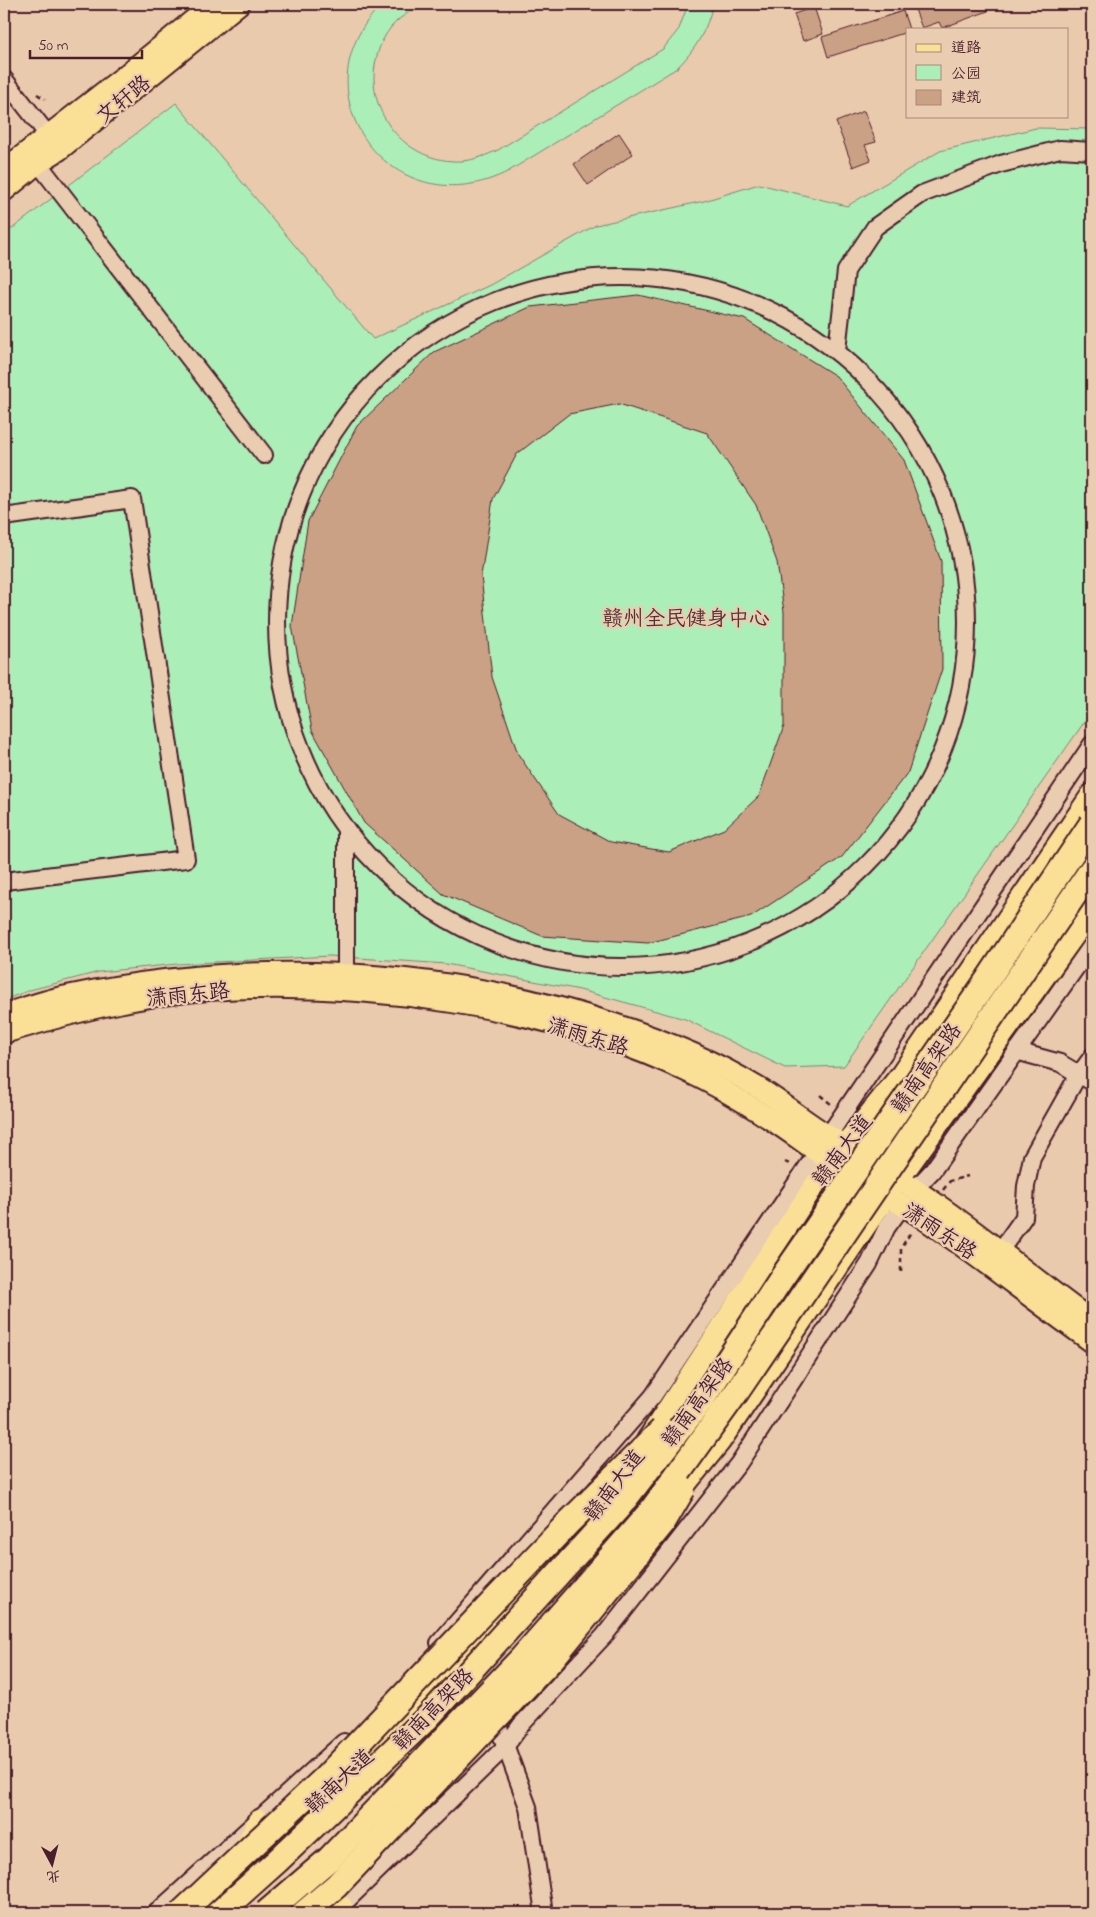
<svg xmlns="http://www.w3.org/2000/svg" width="1096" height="1917" font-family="'Indie Flower','LXGW WenKai TC',sans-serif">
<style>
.green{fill:#abeeb8;stroke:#7a8672}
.building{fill:#cba185;stroke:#4a1f2b;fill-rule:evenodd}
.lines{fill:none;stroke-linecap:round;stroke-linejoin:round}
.minor-casing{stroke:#4a1f2b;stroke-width:20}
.major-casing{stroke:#4a1f2b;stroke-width:24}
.path{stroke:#4a1f2b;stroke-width:2.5;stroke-dasharray:5 4;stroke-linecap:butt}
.minor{stroke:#eaccb1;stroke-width:16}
.major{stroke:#fadf96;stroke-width:20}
.highway-bridge-casing{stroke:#4a1f2b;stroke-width:28;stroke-linecap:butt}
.highway-bridge{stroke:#fadf96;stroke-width:24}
.labels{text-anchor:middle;stroke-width:4.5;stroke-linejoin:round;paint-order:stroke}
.street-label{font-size:21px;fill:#4a1f2b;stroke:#eaccb1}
.park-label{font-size:21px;fill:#543439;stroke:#eaccb1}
</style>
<rect width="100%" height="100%" fill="#eacaad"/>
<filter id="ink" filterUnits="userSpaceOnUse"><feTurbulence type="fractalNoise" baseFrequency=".02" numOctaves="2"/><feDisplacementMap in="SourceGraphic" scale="10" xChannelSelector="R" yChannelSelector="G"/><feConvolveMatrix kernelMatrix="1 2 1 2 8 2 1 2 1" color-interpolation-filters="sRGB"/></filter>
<g filter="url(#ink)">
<g class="green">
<path d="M 382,4 L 423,4 C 415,9 405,14 398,20 C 387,30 380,43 377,56 C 362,110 405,164 462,161 C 475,160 487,155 498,150 L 663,49 L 679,29 L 688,4 L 713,4 C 707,30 696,49 677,68 L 509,171 C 394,231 291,93 382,4 Z"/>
<path d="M 176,103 L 373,339 L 490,285 L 596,225 L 704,201 L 759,184 L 847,206 L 940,151 L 1036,128 L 1092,129 L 1092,711 L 844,1066 L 785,1068 L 685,1019 L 580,990 L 446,964 L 330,956 L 177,964 L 99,972 L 30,990 L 4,1000 L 4,235 Z"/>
</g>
<g class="building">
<path d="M 913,4 L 988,4 L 985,5 L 988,11 L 942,28 L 939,22 L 922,28 Z"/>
<path d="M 814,7 L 823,34 L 803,41 L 794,14 Z"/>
<path d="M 903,11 L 909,29 L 907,29 L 907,32 L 828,57 L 822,37 Z"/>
<path d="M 864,111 L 876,142 L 865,145 L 871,160 L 853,167 L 836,122 Z"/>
<path d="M 619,133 L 633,154 L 588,185 L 574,164 Z"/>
<path d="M 638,295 L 744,319 L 836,376 L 904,460 L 941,561 L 942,669 L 908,772 L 842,857 L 751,917 L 648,943 L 542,936 L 443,894 L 364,823 L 312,730 L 292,626 L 308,521 L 357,426 L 434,352 L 530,307 ZM 619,404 L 707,433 L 756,505 L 777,562 L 784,612 L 784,726 L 759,796 L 724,829 L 669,852 L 611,842 L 559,814 L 518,754 L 492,677 L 481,576 L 493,499 L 517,454 L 569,414 Z"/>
</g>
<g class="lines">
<g class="minor-casing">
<g id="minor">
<path d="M 4,79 L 55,144"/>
<path d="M 38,163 L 264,455"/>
<circle cx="622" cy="622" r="345"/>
<path d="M 837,350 L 846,271 L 875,227 L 922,194 L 1001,164 L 1060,149 L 1092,151"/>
<path d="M 4,517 L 132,499 L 186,859 L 4,881"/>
<path d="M 346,975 L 346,829"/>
<path d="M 1016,1051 L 1060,1063 L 1092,1082"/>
<path d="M 1000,1251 L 1024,1217 L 1026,1186 L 1032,1157 L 1076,1079 L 1092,1057"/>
<path d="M 439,1643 L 653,1396 L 1092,744"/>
<path d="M 493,1712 L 528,1807 L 544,1913"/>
<path d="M 156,1913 L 344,1742"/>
<path d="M 334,1913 L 505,1747 L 521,1725 L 604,1636 L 739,1463 L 869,1264 L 887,1227 L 914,1190 L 933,1170 L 1092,945"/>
</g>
</g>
<g class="major-casing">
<g id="major">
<path d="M 4,170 L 127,74 L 213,4"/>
<path d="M 4,191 L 38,163 L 59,150 L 239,4"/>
<path d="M 4,1014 C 25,1008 45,1000 67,996 C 247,958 438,966 614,1024 C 660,1039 713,1060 755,1086 C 781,1101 804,1121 829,1136 C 865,1157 901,1179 935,1203 C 989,1240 1039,1283 1092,1321"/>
<path d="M 4,1033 C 70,1013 138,995 208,990 C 359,980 548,1005 686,1071 C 739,1096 785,1128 832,1163 C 861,1184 894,1198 924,1219 C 981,1258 1036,1302 1092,1342"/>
<path d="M 647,1440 L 816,1183 L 833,1163 L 845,1144 L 902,1073 L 1092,794"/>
<path d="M 673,1500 L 720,1442 L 870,1220 L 1092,911"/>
<path d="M 268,1847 L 354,1769 L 462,1659 L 606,1499"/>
<path d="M 243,1851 L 259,1820"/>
<path d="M 290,1913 L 355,1851"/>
<path d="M 325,1913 L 342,1906"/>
</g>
</g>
<g class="path">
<path d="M 37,94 L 45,99"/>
<path d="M 4,117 L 9,127"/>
<path d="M 820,1095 L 831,1104"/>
<path d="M 785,1162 L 791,1165"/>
<path d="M 943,1190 L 950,1181 L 968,1176"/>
<path d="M 901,1272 L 901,1248 L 911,1232"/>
</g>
<use href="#minor" class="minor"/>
<use href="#major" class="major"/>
<g class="highway-bridge-casing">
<g id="highway-bridge">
<path d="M 181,1913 L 325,1778 L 568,1523 L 662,1430"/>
<path d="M 219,1913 L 276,1862 L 428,1717 L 619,1507 L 701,1401 L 781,1279 L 988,979 L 1092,823"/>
<path d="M 266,1913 L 329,1859 L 522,1658 L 651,1511 L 738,1390 L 1092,869"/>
<path d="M 304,1913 L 336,1886 L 553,1658 L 663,1523 L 683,1489"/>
</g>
</g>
<use href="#highway-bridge" class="highway-bridge"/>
</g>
</g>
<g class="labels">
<g class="street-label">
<text transform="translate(123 99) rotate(-39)" y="7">文轩路</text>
<text transform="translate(188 994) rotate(-6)" y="7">潇雨东路</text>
<text transform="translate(588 1036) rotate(17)" y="7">潇雨东路</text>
<text transform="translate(926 1068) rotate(-55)" y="7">赣南高架路</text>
<text transform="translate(842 1150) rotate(-53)" y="7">赣南大道</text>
<text transform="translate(940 1231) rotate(34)" y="7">潇雨东路</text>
<text transform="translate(697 1402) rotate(-54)" y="7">赣南高架路</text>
<text transform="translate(614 1485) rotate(-53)" y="7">赣南大道</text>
<text transform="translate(433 1709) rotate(-46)" y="7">赣南高架路</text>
<text transform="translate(339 1781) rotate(-43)" y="7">赣南大道</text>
</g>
<g class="park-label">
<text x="686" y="625">赣州全民健身中心</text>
</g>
</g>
<rect width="1096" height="1917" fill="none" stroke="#eaccb1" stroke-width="20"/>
<rect x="10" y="10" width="1076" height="1897" fill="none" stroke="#4a1f2b" stroke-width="2" filter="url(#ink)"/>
<rect x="906" y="28" width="162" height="90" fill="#eaccb1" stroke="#aa877b"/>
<rect x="916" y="44" width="25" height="8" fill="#fadf96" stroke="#aa877b"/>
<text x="951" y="52" font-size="15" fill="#4a1f2b">道路</text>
<rect x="916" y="65" width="25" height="15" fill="#abeeb8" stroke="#aa877b"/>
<text x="951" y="78" font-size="15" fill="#4a1f2b">公园</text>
<rect x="916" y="90" width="25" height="15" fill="#cba185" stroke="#aa877b"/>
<text x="951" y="102" font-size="15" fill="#4a1f2b">建筑</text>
<g transform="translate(52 1864) rotate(173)" stroke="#eaccb1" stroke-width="4" paint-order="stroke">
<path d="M0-4L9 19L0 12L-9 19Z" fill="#4a1f2b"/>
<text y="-8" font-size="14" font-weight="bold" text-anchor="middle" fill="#4a1f2b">北</text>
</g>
<path d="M30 50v8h112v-8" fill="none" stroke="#4a1f2b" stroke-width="2.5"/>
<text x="38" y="50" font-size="15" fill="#4a1f2b" stroke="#eaccb1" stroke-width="4" paint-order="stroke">50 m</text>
</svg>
